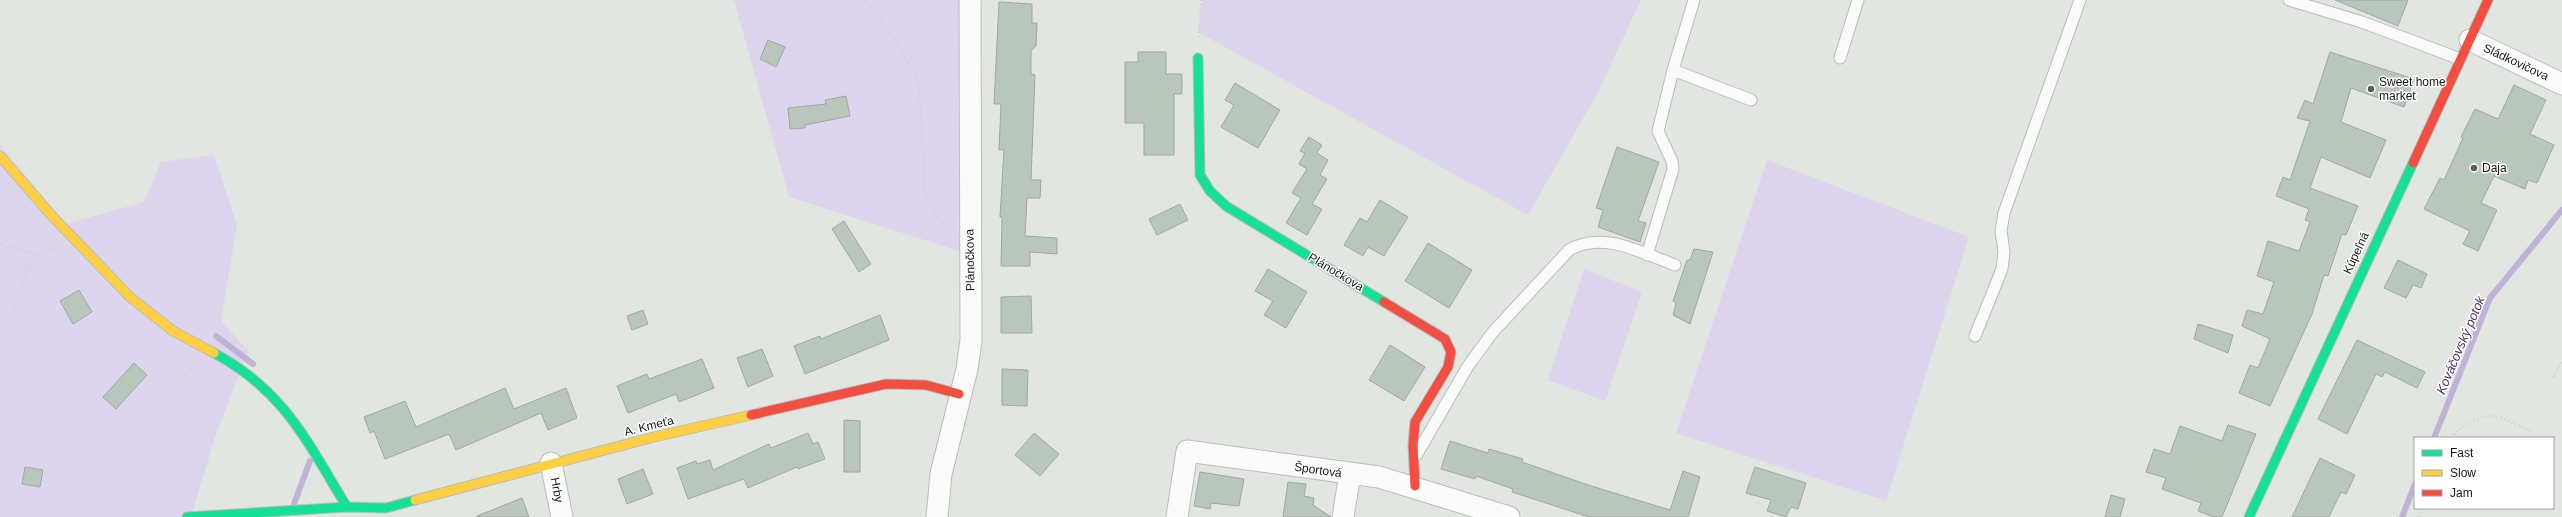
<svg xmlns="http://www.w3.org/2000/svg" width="2562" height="517" font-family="Helvetica,sans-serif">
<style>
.green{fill:#ddd5ed}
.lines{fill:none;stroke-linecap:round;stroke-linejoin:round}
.stream{stroke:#bfb2d5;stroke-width:6}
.building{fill:#b9c6bb;stroke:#a2a6a2}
.lane-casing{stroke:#b9bdb9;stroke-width:13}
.street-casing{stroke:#b9bdb9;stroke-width:23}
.fast-casing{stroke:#b9bdb9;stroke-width:11}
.slow-casing{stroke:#b9bdb9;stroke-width:11}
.jam-casing{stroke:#b9bdb9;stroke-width:11}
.path{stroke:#cfd0cf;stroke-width:2.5;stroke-dasharray:1 3;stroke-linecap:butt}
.lane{stroke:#fafbfa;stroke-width:11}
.street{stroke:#fafbfa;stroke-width:21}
.fast{stroke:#16e098;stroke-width:9}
.slow{stroke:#ffcf43;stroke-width:9}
.jam{stroke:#f24e42;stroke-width:9}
.poi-dot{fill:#5c605c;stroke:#fff;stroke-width:1.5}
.labels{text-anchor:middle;stroke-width:3;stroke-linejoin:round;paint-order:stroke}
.street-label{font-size:12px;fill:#151815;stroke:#fff}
.poi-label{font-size:12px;fill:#151815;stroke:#fff;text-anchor:start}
.water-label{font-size:13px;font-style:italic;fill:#4b2c6d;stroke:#fff}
</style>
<rect width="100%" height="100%" fill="#e1e6e1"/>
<g class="green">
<path d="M 734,0 L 959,0 L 959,251 L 789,197 Z"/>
<path d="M 1202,0 L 1641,0 L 1598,92 L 1528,215 L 1198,32 Z"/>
<path d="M 0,145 L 66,224 L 144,202 L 161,162 L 214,155 L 237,225 L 221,321 L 248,351 L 215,437 L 191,517 L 0,517 Z"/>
<path d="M 1767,160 L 1969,237 L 1886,501 L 1676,433 Z"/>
<path d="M 1584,269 L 1642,292 L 1605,401 L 1548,380 Z"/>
</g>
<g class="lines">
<g class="stream">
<path d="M 216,336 L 253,364"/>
<path d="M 2434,438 L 2490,298 L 2562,210"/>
<path d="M 294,504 L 310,461"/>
<path d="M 2402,517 L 2415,484"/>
</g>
</g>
<g class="building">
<path d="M 2335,0 L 2408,0 L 2398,26 Z"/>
<path d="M 999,2 L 1032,4 L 1032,23 L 1037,23 L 1036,46 L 1031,51 L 1031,74 L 1035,75 L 1031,180 L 1041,180 L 1040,198 L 1027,198 L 1025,236 L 1057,238 L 1057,254 L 1030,252 L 1030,266 L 1001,266 L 1002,217 L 1000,217 L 1004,150 L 999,150 L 1001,104 L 994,104 Z"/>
<path d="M 768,40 L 785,47 L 776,67 L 760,59 Z"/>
<path d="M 1138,52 L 1166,52 L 1166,74 L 1182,74 L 1182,94 L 1174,94 L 1174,155 L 1144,155 L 1144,123 L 1125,123 L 1125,62 L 1138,62 Z"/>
<path d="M 2330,52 L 2414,79 L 2404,107 L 2351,88 L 2341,122 L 2386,140 L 2370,178 L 2321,157 L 2310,188 L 2358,206 L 2346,235 L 2342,234 L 2328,276 L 2324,275 L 2312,314 L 2270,406 L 2239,393 L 2250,365 L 2258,368 L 2270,339 L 2242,326 L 2247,310 L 2263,314 L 2274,282 L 2257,276 L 2268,241 L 2299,251 L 2310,222 L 2305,220 L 2309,209 L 2276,196 L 2283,177 L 2290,180 L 2310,121 L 2297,118 L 2305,100 L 2313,104 Z"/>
<path d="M 1235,83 L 1280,110 L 1258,148 L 1221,127 L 1234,105 L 1225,100 Z"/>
<path d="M 2514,85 L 2546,100 L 2530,134 L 2554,145 L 2537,183 L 2528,180 L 2525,189 L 2494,176 L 2481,203 L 2497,210 L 2478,251 L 2463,244 L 2470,231 L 2424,209 L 2440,178 L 2444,180 L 2463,138 L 2461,137 L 2475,109 L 2498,119 Z"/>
<path d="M 846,96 L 850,116 L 805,125 L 805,128 L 790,129 L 788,108 L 826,104 L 825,100 Z"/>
<path d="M 1309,137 L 1322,145 L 1317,153 L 1328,160 L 1320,175 L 1327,179 L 1312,204 L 1322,209 L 1307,235 L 1286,223 L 1301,198 L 1292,193 L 1307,169 L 1299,164 L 1305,153 L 1300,151 Z"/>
<path d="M 1617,147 L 1659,162 L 1638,221 L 1646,223 L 1640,242 L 1598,227 L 1603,210 L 1596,208 Z"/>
<path d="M 1380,200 L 1408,217 L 1384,256 L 1368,247 L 1363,256 L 1344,245 L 1360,218 L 1367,222 Z"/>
<path d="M 1180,204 L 1188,220 L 1157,235 L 1149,219 Z"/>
<path d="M 844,221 L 871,264 L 859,272 L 832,229 Z"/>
<path d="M 1428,243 L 1472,270 L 1449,308 L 1405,281 Z"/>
<path d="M 1694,249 L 1713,252 L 1690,324 L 1673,315 L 1676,303 L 1673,301 L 1687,260 L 1690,260 Z"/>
<path d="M 2398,260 L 2427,274 L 2421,288 L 2413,285 L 2406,298 L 2384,288 Z"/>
<path d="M 1268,269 L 1307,292 L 1286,328 L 1264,315 L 1273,301 L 1255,291 Z"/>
<path d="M 79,290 L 92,312 L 73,324 L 60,301 Z"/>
<path d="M 1031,296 L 1032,333 L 1001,333 L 1001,297 Z"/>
<path d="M 643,310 L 648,324 L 632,330 L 627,316 Z"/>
<path d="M 880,315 L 889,340 L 805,374 L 794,346 L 820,336 L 821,339 Z"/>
<path d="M 2198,324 L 2233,335 L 2228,353 L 2194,339 Z"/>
<path d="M 2357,340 L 2425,372 L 2417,388 L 2385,372 L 2382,377 L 2376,374 L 2347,434 L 2318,419 Z"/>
<path d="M 1390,345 L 1425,367 L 1404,401 L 1369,380 Z"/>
<path d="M 762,349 L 773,376 L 748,387 L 737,358 Z"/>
<path d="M 702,359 L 714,388 L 679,402 L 676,394 L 628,413 L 617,386 L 647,374 L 649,379 Z"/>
<path d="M 134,363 L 147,375 L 116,409 L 103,397 Z"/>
<path d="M 1002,369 L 1028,370 L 1027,406 L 1002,405 Z"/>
<path d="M 505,388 L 514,409 L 566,388 L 577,418 L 548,430 L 541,413 L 456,450 L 449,434 L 385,459 L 374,431 L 370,433 L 364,417 L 405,401 L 416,427 Z"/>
<path d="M 844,420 L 860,421 L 860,472 L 844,472 Z"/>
<path d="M 2228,425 L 2256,434 L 2222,517 L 2214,517 L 2198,511 L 2201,503 L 2162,489 L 2166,478 L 2146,472 L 2154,449 L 2170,454 L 2180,426 L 2222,441 Z"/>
<path d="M 808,433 L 813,444 L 818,442 L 825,459 L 798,469 L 797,467 L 748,488 L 744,479 L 688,499 L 677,468 L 696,461 L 697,464 L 710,460 L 713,470 L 769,444 L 771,448 Z"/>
<path d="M 1034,433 L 1059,454 L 1040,476 L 1015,455 Z"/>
<path d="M 1450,441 L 1488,453 L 1489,449 L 1523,459 L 1522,462 L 1588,485 L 1670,510 L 1683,471 L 1700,477 L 1688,517 L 1589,517 L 1512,492 L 1513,489 L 1476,476 L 1475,479 L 1441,469 Z"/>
<path d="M 2320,458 L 2355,475 L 2346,494 L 2341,492 L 2329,517 L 2292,517 Z"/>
<path d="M 25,467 L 43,470 L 40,487 L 22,484 Z"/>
<path d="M 1755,467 L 1806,483 L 1798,509 L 1791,507 L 1786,517 L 1767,511 L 1771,500 L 1746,493 Z"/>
<path d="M 643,469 L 653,494 L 627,504 L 618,479 Z"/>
<path d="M 1200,472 L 1244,479 L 1239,506 L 1211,503 L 1210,509 L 1194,506 Z"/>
<path d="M 1288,482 L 1306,484 L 1304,496 L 1314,498 L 1313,505 L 1331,517 L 1283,517 Z"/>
<path d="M 2111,495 L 2125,499 L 2120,517 L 2105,517 Z"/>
<path d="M 522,498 L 529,517 L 477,517 L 477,516 Z"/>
</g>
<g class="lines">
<g class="lane-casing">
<g id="lane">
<path d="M 1694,0 L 1673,70 L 1751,100"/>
<path d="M 2289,0 L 2362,22 L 2460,59"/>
<path d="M 1840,58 L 1858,0"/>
<path d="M 1647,255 L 1673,169 L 1672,161 L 1658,131 L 1673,70"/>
<path d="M 1975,336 L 2002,269 L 2004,252 L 2001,231 L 2004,213 L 2080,0"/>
<path d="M 1417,454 L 1468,366 L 1493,332 L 1569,250 C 1602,230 1642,253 1675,265"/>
</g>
</g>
<g class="street-casing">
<g id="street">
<path d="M 2470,40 L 2562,84"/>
<path d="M 551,463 L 562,517"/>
<path d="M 937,517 L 941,474 L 967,369 L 971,340 L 970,0"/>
<path d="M 1177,517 L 1187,451 L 1379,477 L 1509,517"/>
<path d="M 1343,517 L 1350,474"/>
</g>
</g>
<g class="fast-casing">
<g id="fast">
<path d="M 1198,58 L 1200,175 L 1210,191 L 1226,206 L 1384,302"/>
<path d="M 214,353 C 285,391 307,442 347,507"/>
<path d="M 187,517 L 347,507 L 386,508 L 415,500"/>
<path d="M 2249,517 L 2413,163"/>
</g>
</g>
<g class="slow-casing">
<g id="slow">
<path d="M 0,156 L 52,216 L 130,297 L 173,331 L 214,353"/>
<path d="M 415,500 L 654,437 L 751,415"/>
</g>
</g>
<g class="jam-casing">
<g id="jam">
<path d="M 2413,163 L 2488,0"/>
<path d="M 1384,302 L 1445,339 L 1451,352 L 1448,367 L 1415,422 L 1413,445 L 1415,486"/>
<path d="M 751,415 L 886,384 L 926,385 L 959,394"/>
</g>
</g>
<g class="path">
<path d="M 866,0 L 894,37 L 919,82 L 925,191 L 935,215 L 950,229"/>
<path d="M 1199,37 L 1201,0"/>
<path d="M 0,244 L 38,255"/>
<path d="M 0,323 C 31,307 16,255 54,248"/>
<path d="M 2553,377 L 2562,361"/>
<path d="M 173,379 L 195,367"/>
<path d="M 2452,438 C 2458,427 2479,415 2493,416 C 2506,418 2519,426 2532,432"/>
<path d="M 2418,517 L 2422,508"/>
</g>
<use href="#lane" class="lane"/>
<use href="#street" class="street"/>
<use href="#fast" class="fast"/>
<use href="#slow" class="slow"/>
<use href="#jam" class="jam"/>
</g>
<g class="poi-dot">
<circle cx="2371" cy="89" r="4"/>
<circle cx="2474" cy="168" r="4"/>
</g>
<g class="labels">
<g class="street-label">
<text transform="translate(2516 62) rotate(25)" y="4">Sládkovičova</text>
<text transform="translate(2356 253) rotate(-65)" y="4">Kúpeľná</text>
<text transform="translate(970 260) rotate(-91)" y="4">Plánočkova</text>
<text transform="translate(1336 272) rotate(31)" y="4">Plánočkova</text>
<text transform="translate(649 426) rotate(-14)" y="4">A. Kmeťa</text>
<text transform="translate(1318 470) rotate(8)" y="4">Športová</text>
<text transform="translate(557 490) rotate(79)" y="4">Hrby</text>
</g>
<g class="poi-label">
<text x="2379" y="86">Sweet home<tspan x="2379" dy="14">market</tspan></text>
<text x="2482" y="172">Daja</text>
</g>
<g class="water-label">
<text transform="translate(2460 345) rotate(-67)" y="5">Kováčovský potok</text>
</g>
</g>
<rect x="2414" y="437" width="140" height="72" fill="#ffffff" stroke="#a1a3a1"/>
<rect x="2422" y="450" width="20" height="6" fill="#16e098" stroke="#a1a3a1"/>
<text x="2450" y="457" font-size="12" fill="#151815">Fast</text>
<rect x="2422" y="470" width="20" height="6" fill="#ffcf43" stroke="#a1a3a1"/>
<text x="2450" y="477" font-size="12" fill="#151815">Slow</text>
<rect x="2422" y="490" width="20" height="6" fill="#f24e42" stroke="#a1a3a1"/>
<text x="2450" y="497" font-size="12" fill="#151815">Jam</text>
</svg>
